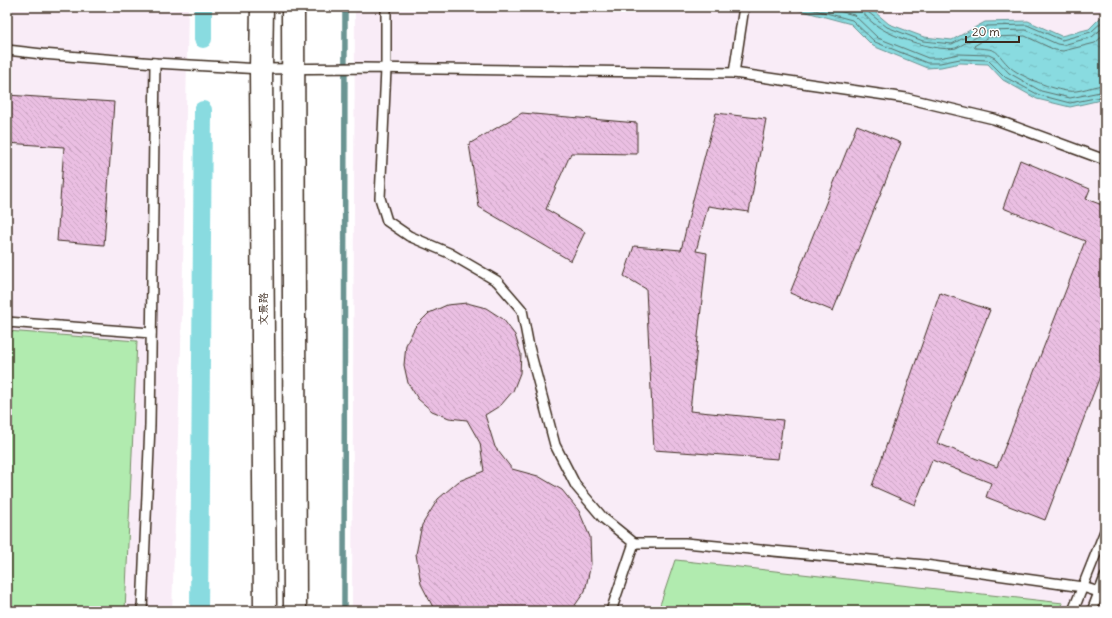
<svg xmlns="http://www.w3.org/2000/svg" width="1112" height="618" font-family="Delius,'LXGW WenKai TC',sans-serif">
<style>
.built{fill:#f9ecf7}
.grass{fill:#b1ebaf;stroke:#768a66}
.water{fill:url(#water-ripples);stroke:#6a9492}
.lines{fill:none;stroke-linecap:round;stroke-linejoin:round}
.shore{stroke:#5a716c;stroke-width:1}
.stream{stroke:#6a9492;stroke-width:5.5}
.canal{stroke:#89dbe0;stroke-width:18}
.building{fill:url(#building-back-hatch);stroke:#3b2a1e}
.lane-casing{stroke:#3b2a1e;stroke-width:12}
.secondary-casing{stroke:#3b2a1e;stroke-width:25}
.lane{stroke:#fff;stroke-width:9}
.secondary{stroke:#fff;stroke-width:22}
.labels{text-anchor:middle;stroke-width:4;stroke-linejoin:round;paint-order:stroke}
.street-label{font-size:11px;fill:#3b2a1e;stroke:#fff}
</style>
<defs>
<pattern id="water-ripples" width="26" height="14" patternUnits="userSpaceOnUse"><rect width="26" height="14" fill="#89dbe0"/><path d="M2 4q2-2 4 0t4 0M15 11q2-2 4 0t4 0" fill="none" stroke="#77bcc0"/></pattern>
<pattern id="building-back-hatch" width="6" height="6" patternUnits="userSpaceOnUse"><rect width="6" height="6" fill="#ebbfe3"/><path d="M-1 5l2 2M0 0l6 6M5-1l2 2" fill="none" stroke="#caa4c2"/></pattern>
</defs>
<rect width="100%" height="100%" fill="#fff"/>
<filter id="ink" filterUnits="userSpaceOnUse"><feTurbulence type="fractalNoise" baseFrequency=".025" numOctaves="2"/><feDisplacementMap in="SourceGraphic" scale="8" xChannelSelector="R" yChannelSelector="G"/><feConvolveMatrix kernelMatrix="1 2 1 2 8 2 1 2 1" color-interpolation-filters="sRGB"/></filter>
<g filter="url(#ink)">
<g class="built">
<path d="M 7,7 L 188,7 L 182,317 L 172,611 L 7,611 Z"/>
<path d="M 355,7 L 1105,7 L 1105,611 L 352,611 Z"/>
</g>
<g class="grass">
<path d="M 7,331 L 137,341 L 125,611 L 7,611 Z"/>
<path d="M 675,560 L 676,560 L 1063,603 L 1060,611 L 658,611 Z"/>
</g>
<path class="water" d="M 788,7 L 869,7 L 889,24 L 924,37 L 952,40 L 985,22 L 1028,21 L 1061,36 L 1089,29 L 1105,13 L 1105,99 L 1070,107 L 1037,99 L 1003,80 L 988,64 L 960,63 L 941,67 L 927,68 L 873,46 L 851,24 Z"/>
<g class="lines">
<g class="shore">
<path d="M 804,7 L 852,20 L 875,42 L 927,63 L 940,63 L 960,59 L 988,60 L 1005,77 L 1039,95 L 1070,103 L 1105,96"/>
<path d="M 823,7 L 854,15 L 878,38 L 928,58 L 939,58 L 959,54 L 989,55 L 995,58 L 1009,73 L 1041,91 L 1070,98 L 1105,91"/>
<path d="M 862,7 C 863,31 936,53 956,48 L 988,31 L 1026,30 L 1057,44 L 1063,45 L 1092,37 L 1105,26"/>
<path d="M 867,7 L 868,12 L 887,27 L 923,41 L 952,44 L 987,26 L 1027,25 L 1062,40 L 1091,32 L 1105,19"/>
<path d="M 1105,34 L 1095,43 L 1063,51 L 1055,50 L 1025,36 L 989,37 L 974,46 L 975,48 C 1002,49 994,52 1011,68 C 1022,77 1054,90 1068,91 C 1079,93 1094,85 1105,85"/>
</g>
<path class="stream" d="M 344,611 L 345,7"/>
<g class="canal">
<path d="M 203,39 L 203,7"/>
<path d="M 199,611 L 203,110"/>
</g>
</g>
<g class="building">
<path d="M 7,95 L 114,102 L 104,245 L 57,241 L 64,147 L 7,143 Z"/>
<path d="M 522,113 L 637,123 L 637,154 L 571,153 L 546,209 L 585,232 L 571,261 L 479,207 L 469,144 Z"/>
<path d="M 716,113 L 766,119 L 749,212 L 708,206 L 696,251 L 707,253 L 690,411 L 783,420 L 778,459 L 654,450 L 646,289 L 624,276 L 634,246 L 681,250 L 693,200 Z"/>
<path d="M 857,125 L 901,143 L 833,311 L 790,293 Z"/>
<path d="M 1020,160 L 1090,189 L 1086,199 L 1105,206 L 1105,363 L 1045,520 L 986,497 L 991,483 L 932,460 L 915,505 L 872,486 L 940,293 L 990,310 L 937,443 L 997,467 L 1085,241 L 1003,208 Z"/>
<path d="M 467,303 L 486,308 L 503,319 L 515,335 L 521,354 L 520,373 L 513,391 L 501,405 L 485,415 L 495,447 L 512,469 L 538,476 L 562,490 L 579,511 L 590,537 L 591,564 L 585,591 L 571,611 L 435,611 L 421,584 L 416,554 L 422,525 L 438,499 L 459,481 L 484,471 L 480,443 L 467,420 L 449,418 L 432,411 L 418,399 L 408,383 L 404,365 L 406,345 L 415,327 L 429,313 L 447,305 Z"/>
</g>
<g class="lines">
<g class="lane-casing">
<g id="lane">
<path d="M 386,7 L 386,69 L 380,198 L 387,221 L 409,236 L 449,253 L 497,281 L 522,310 L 529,347 L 555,445 L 576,486 L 603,518 L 634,543 L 611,611"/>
<path d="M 7,50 L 42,54 L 155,63 L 261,69 L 361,68 L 734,73 L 906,98 L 994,119 L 1105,160"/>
<path d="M 734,73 L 744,7"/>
<path d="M 7,322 L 151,333"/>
<path d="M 634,543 L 685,543 L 925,565 L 1083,587 L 1105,594"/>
<path d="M 142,611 L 150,425 L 155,63"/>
<path d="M 1073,611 L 1105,531"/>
<path d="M 1092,611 L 1105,577"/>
</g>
</g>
<g class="secondary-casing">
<g id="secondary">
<path d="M 262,7 L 261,69 L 265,611"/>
<path d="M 293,7 L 295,611"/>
</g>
</g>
<use href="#lane" class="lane"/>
<use href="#secondary" class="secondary"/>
</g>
</g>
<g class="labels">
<g class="street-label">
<text transform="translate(263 309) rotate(-90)" y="4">文景路</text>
</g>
</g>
<rect width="1112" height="618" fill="none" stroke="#fff" stroke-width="24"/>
<rect x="12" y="12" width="1088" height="594" fill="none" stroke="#3b2a1e" stroke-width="1.5" filter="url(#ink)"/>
<path d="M966 36v6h53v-6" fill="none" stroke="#3b2a1e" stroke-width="2"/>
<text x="972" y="36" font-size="12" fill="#3b2a1e" stroke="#ffffff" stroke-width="3" paint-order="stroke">20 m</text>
</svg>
